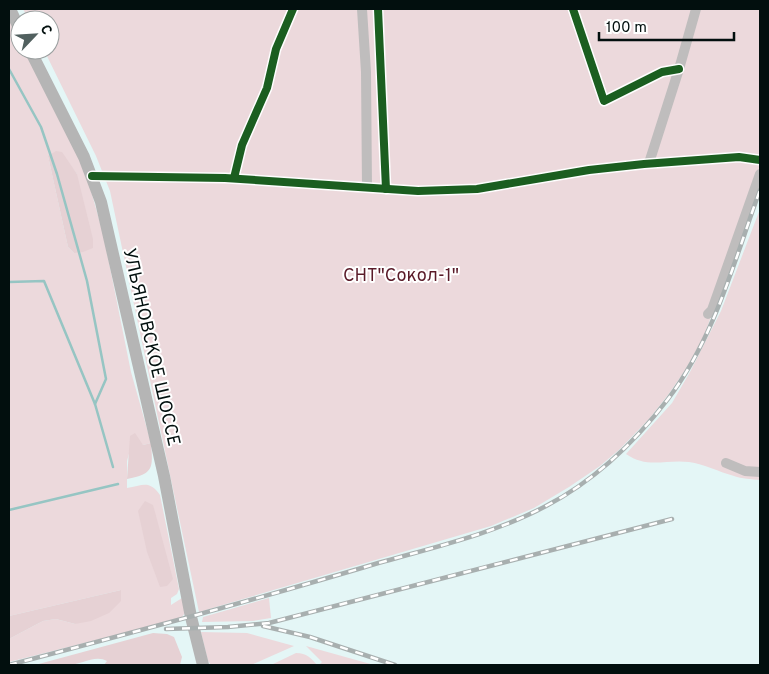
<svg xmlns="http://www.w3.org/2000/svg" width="769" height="674" font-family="Overpass,sans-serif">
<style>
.green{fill:#ecd9dc;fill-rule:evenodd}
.forest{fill:#e6d1d4}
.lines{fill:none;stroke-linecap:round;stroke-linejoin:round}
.stream{stroke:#96c5c3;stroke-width:2.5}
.minor{stroke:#bfbdbd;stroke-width:10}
.major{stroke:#b5b5b5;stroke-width:12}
.rail-casing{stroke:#a8afaf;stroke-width:4.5}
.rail{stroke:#fff;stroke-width:2.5;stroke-dasharray:8;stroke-linecap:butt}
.cycleway-casing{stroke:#fff;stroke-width:11}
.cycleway{stroke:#1b5e20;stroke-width:8}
.labels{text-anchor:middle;stroke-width:4;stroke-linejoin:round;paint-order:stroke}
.park-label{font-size:18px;fill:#5a1b29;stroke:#fff}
.street-label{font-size:18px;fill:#020f0e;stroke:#fff}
</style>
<rect width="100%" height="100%" fill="#e4f6f6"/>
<g class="green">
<path d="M 23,9 L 760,9 L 760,182 L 704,336 L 686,369 L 668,395 L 649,419 L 620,449 L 600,466 L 569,487 L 534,508 L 491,526 L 199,612 L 110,191 L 96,156 L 44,50 L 50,50 L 50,20 L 29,20 Z"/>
<path d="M 9,18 L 20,41 L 20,50 L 25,50 L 82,163 L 89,184 L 103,233 L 131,372 L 151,443 L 143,445 L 130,436 L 130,450 L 127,461 L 127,488 C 142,486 149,479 160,495 L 179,589 L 177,594 L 171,598 L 171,605 L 182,598 L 185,613 L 182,617 L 152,626 L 9,662 L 9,639 L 43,621 L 56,619 L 75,624 L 121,590 L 9,616 ZM 48,156 L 69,164 L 77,174 L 74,253 L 68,247 Z"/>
<path d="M 760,209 L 760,480 C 751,479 742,479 734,476 C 719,472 704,464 689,462 C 666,459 647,469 626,454 L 672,403 L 690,372 L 721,311 Z"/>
<path d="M 269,598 L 271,618 L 253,621 L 202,622 L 203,617 Z"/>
<path d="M 201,632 L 247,633 L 294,646 L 251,665 L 211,665 L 208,661 Z"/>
<path d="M 306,646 L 374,665 L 319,665 L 322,662 Z"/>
<path d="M 296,653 C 307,653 311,658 317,665 L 271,665 Z"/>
</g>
<g class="forest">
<path d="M 56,151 L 62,152 L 77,174 L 93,239 L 93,248 L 83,252 L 74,253 L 68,247 L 48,156 Z"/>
<path d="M 135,433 L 143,445 L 151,443 C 153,468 154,474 127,479 L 130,436 Z"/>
<path d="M 145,501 L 153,505 L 155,512 L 173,579 L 167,586 L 160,587 L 147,552 L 138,511 Z"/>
<path d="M 121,590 L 121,601 L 109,613 L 91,621 L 75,624 L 56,619 L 43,621 L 9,639 L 9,616 Z"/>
<path d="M 153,633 L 167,634 L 174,637 L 182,657 L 180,665 L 104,665 L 107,661 C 95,654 81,665 68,665 C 57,666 46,665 35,665 Z"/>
</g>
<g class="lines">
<g class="stream">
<path d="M 9,69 L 41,127 L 57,174 L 87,281 L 106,379 L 95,404"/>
<path d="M 9,282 L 44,281 L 95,404 L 113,467"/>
<path d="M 9,510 L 118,484"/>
</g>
<g class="minor">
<path d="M 362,9 L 366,72 L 367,188"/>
<path d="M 378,9 L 386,189"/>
<path d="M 573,9 L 604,101 L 662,72 L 679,69"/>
<path d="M 649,163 L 679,69 L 696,9"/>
<path d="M 92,176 L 225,178 L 418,191 L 477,189 L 589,170 L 644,164 L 739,157 L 760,160"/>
<path d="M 234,178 L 242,145 L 267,88 L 276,49 L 293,9"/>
<path d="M 708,314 L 712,310 L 760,174"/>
<path d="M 726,463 L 745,471 L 760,472"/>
</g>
<g class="major">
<path d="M 10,9 L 20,30"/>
<path d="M 30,50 L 84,157 L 101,202 L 164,476 L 191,617 L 203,665"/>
</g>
<g class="rail-casing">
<g id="rail">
<path d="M 263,626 L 310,637 L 395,665"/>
<path d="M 166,629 L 228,627 L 269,623 L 672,519"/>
<path d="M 9,665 C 128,634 247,602 365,567 C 425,549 490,536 546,506 C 594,481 635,442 668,399 C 715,337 734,261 760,190"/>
</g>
</g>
<use href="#rail" class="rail"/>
<g class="cycleway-casing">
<g id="cycleway">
<path d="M 378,9 L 386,189"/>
<path d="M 573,9 L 604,101 L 662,72 L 679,69"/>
<path d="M 92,176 L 225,178 L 418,191 L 477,189 L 589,170 L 644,164 L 739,157 L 760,160"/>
<path d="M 234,178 L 242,145 L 267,88 L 276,49 L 293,9"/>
</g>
</g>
<use href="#cycleway" class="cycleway"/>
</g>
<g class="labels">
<g class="park-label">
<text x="401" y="281">СНТ"Сокол-1"</text>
</g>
<g class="street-label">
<text transform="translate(152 347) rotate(77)" y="6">УЛЬЯНОВСКОЕ ШОССЕ</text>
</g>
</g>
<rect width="769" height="674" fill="none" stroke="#020f0e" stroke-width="20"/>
<g transform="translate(35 35) rotate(65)"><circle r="24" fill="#ffffff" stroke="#9a9f9f"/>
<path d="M0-4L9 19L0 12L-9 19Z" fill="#51605f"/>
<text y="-8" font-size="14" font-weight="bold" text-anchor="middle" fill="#020f0e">С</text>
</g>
<path d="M599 32v8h135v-8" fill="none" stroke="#020f0e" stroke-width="2.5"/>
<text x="606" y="32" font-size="15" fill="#020f0e" stroke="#ffffff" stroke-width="4" paint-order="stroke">100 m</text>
</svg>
